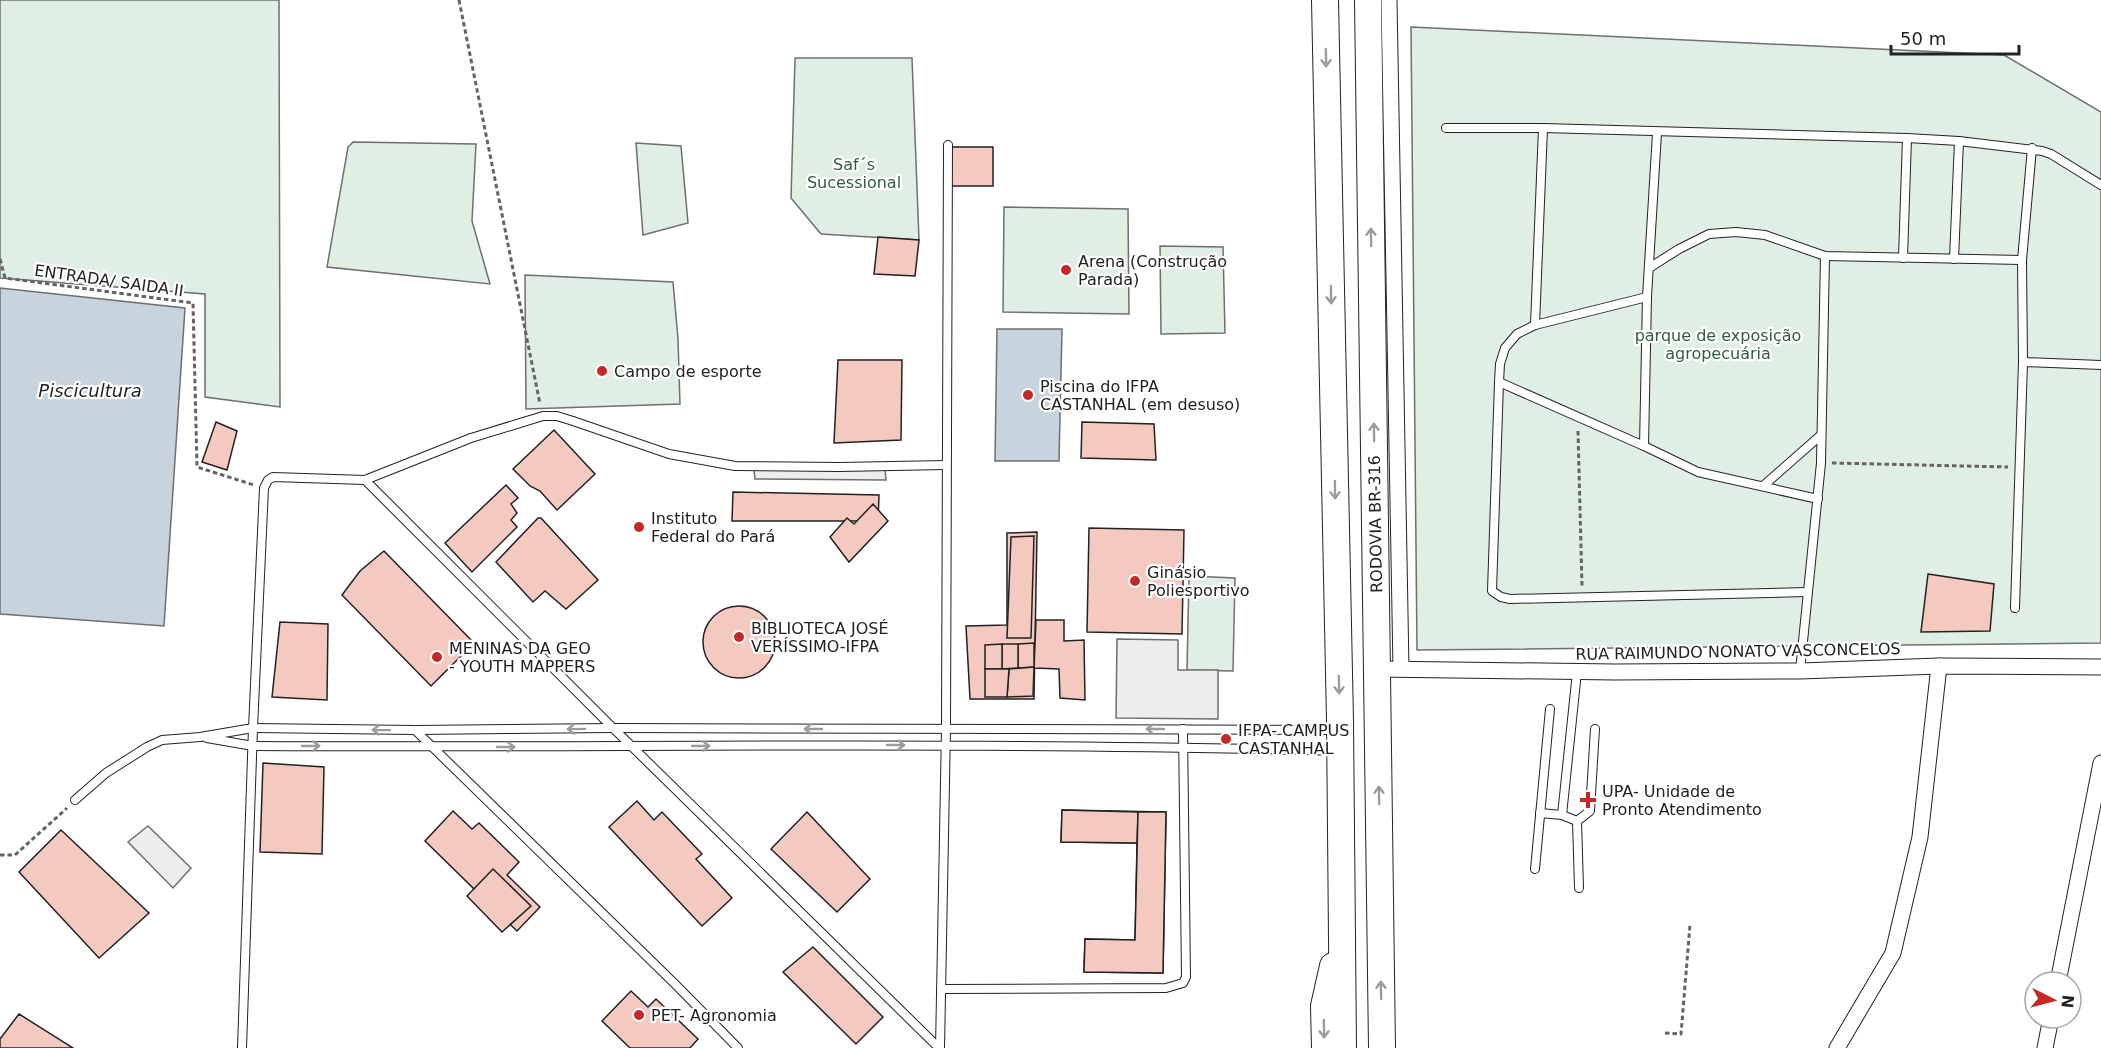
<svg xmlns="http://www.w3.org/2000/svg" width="2101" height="1048" font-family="'DejaVu Sans',sans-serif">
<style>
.green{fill:#e0efe3;stroke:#6f6f6f;stroke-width:1.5}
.parking{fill:#ededed;stroke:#6f6f6f;stroke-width:1.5}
.water{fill:#c7d3dd;stroke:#6f6f6f;stroke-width:1.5}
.building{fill:#f3c9c0;stroke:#222;stroke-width:1.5}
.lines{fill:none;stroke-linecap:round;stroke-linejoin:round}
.service-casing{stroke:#222;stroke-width:10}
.minor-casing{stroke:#222;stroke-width:17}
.trunk-casing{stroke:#222;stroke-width:28}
.path{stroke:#646464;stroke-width:3;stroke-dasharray:4.5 3;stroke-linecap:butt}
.service{stroke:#fff;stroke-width:8}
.minor{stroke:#fff;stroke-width:15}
.trunk{stroke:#fff;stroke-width:26}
.oneway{stroke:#9c9c9c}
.poi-dot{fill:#c62828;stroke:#fff;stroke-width:2}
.labels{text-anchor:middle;stroke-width:4.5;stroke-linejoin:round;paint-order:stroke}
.park-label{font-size:16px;fill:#2f5e38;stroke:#fff}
.poi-label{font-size:16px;fill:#222;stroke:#fff;text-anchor:start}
.street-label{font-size:16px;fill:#222;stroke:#fff}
.water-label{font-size:18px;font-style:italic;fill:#222;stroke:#fff}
</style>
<rect width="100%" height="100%" fill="#fff"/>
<g class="green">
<path d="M 0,0 L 279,0 L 280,407 L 205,397 L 205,294 L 0,278 Z"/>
<path d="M 1411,27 L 2004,55 L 2101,112 L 2101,643 L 1417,650 Z"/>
<path d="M 795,58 L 912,58 L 919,240 L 821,234 L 791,198 Z"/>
<path d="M 353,142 L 476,144 L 472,221 L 490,284 L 327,267 L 348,147 Z"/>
<path d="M 636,143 L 681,146 L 688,223 L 643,235 Z"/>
<path d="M 1004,207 L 1128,209 L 1129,314 L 1003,312 Z"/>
<path d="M 1160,246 L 1223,247 L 1225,333 L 1161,334 Z"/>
<path d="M 525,275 L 673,282 L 678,339 L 680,404 L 526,409 Z"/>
<path d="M 1189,576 L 1235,578 L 1233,671 L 1187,670 Z"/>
</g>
<g class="parking">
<path d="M 754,469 L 885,469 L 886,480 L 755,479 Z"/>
<path d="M 1117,639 L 1178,640 L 1178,670 L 1218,670 L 1218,719 L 1116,718 Z"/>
<path d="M 148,826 L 191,868 L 173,888 L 128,842 Z"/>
</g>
<g class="water">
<path d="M 0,288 L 185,308 L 164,626 L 0,614 Z"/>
<path d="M 997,329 L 1062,329 L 1059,461 L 995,461 Z"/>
</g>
<g class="building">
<path d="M 950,147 L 993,147 L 993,186 L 951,186 Z"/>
<path d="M 878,237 L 919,240 L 915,276 L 874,274 Z"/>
<path d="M 838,360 L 902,360 L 901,440 L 834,443 Z"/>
<path d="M 216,422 L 237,431 L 227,470 L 202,462 Z"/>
<path d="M 1082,422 L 1154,424 L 1156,460 L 1081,458 Z"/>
<path d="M 554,430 L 595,474 L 557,510 L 540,491 L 530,486 L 513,469 Z"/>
<path d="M 506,485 L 518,498 L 511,504 L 517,513 L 511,520 L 517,527 L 472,572 L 445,543 Z"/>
<path d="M 733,492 L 879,495 L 878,521 L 732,521 Z"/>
<path d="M 873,504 L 888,521 L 849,562 L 830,537 L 847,518 L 854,524 Z"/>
<path d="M 538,518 L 541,518 L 598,580 L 566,609 L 545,591 L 533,602 L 496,562 Z"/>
<path d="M 1089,528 L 1184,530 L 1182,634 L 1087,632 Z"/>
<path d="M 1037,532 L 1034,699 L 970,699 L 966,626 L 1007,625 L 1007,533 Z"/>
<path d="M 1034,536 L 1031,638 L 1007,638 L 1011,537 Z"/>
<path d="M 384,551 L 474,643 L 431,686 L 342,595 L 360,571 Z"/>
<path d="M 1928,574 L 1994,584 L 1990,631 L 1921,632 Z"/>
<circle cx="739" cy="642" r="36"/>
<path d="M 1036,620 L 1064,620 L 1064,641 L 1084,640 L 1085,700 L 1060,698 L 1059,669 L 1034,668 Z"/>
<path d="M 280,622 L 328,624 L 327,700 L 272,697 Z"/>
<path d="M 1034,643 L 1034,667 L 1018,668 L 1018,644 Z"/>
<path d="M 1002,644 L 1018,644 L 1018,668 L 1002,669 Z"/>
<path d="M 1002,644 L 1002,669 L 985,669 L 985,645 Z"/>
<path d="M 1034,667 L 1033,696 L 1007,697 L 1009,669 Z"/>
<path d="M 985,669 L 1009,669 L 1007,697 L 985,697 Z"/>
<path d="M 263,763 L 324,767 L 322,854 L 260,852 Z"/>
<path d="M 637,801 L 654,820 L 662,812 L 702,854 L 696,859 L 732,898 L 702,926 L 609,827 Z"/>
<path d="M 1062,810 L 1166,812 L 1163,973 L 1084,972 L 1085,939 L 1135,940 L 1137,843 L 1061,842 Z"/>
<path d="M 1062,810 L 1138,812 L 1137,843 L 1061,842 Z"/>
<path d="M 453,811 L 472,829 L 479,823 L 519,862 L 507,875 L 540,907 L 517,931 L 425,841 Z"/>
<path d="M 807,812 L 870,879 L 837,912 L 771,849 Z"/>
<path d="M 1138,812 L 1166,812 L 1163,973 L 1084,972 L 1085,939 L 1135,940 Z"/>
<path d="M 61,830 L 149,913 L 99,958 L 19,872 Z"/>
<path d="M 493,869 L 531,906 L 502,932 L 467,896 Z"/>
<path d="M 813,947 L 883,1017 L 856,1044 L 783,972 Z"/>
<path d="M 631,991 L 648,1007 L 656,999 L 698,1039 L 690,1048 L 630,1048 L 602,1021 Z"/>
<path d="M 19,1014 L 73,1048 L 0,1048 L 0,1039 Z"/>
</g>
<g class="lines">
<g class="service-casing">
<g id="service">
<path d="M 1446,128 L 1543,128 L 1907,138 L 1959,141 L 2042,151 L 2051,154 L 2101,185"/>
<path d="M 1657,133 L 1647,297 L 1535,325 L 1517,334 L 1505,348 L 1500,364 L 1499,382 L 1492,591 L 1501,597 L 1510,599 L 1807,592"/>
<path d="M 1903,258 L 1907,138"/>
<path d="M 1954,259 L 1959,141"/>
<path d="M 1649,268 L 1679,249 L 1709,234 L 1736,232 L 1765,235 L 1825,256 L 2022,260"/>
<path d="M 1647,297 L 1644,446 L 1698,472 L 1818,499"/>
<path d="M 1535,325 L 1543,128"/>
<path d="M 2023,362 L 2101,365"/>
<path d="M 1499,382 L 1644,446"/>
<path d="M 365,480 L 613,728 L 939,1048"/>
<path d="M 1763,486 L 1821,435"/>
<path d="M 2015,608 L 2023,362 L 2022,260 L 2032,148"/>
<path d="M 1800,671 L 1821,463 L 1825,256"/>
<path d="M 1577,672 L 1562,815 L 1577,821 L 1590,811 L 1595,729"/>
<path d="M 415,730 L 675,984 L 738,1048"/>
<path d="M 207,738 L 253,746 C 614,748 976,741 1338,751"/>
<path d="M 75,800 L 106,773 L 147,747 L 162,740 L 200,737 L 253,728 L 415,730 L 613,728 L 1335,730"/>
<path d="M 1540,813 L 1562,815"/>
<path d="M 1577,821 L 1579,888"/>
<path d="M 1535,869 L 1550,709"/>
<path d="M 941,989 L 1166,988 L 1183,983 L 1186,977 L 1183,729"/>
<path d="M 242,1048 L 253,728 L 264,488 L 268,480 L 273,477 L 365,480 L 471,438 L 543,416 L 557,416 L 573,421 L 669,454 L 735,466 L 839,467 L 946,465"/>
<path d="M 940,1048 L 946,729 L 948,145"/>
</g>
</g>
<g class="minor-casing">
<g id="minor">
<path d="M 1389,0 L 1401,669"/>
<path d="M 1376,669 L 1615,672 L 1800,671 L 1939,666 L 2101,667"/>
<path d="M 2058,982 L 2101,763"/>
<path d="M 1837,1048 L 1893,953 L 1920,837 L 1939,666"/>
<path d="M 2045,1048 L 2051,1018"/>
</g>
</g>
<g class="trunk-casing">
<g id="trunk">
<path d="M 1325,0 L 1340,721 L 1343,1048"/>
<path d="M 1368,0 L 1382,1048"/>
<path d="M 1325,1048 L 1324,1006 L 1333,966"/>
</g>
</g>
<g class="path">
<path d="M 459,0 L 540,404"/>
<path d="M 0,259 L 5,278 L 193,303 L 197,467 L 254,485"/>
<path d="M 1578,431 L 1582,586"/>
<path d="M 1832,463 L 2008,467"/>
<path d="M 0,855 L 15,855 L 67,808"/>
<path d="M 1665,1033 L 1681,1034 L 1690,925"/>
</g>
<use href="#service" class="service"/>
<use href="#minor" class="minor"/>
<use href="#trunk" class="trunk"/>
</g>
<defs><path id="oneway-shaft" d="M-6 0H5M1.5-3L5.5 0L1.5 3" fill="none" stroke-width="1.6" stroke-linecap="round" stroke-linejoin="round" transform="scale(1.5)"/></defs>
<g class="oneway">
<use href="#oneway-shaft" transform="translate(1326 58) rotate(89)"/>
<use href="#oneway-shaft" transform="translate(1371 237) rotate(-91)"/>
<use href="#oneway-shaft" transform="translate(1331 295) rotate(89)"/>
<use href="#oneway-shaft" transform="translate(1374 432) rotate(-91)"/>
<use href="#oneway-shaft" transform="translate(1335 490) rotate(89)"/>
<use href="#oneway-shaft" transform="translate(1339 685) rotate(89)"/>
<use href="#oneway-shaft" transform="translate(576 729) rotate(179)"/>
<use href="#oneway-shaft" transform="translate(813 729) rotate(-180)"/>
<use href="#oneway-shaft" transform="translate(1155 729) rotate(-180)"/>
<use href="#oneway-shaft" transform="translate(381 730) rotate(-179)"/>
<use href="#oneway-shaft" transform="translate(896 745)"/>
<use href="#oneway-shaft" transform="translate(311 746)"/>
<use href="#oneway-shaft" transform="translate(701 746)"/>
<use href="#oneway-shaft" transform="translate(506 747)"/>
<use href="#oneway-shaft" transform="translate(1379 795) rotate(-91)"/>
<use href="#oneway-shaft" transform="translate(1381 990) rotate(-91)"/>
<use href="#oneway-shaft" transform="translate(1324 1029) rotate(89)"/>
</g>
<g class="poi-dot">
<circle cx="1066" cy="270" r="6"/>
<circle cx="602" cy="371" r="6"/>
<circle cx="1028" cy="395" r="6"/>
<circle cx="639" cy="527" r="6"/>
<circle cx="1135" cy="581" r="6"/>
<circle cx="739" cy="637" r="6"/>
<circle cx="437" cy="657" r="6"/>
<circle cx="1226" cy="739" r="6"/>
<path d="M1585 791h6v6h6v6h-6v6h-6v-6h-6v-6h6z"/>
<circle cx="639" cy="1015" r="6"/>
</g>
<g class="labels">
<g class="park-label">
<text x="854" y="170">Saf´s<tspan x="854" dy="18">Sucessional</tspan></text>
<text x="1718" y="341">parque de exposição<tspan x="1718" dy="18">agropecuária</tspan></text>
</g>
<g class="poi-label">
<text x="1078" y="267">Arena (Construção<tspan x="1078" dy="18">Parada)</tspan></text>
<text x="614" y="377">Campo de esporte</text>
<text x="1040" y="392">Piscina do IFPA<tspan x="1040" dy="18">CASTANHAL (em desuso)</tspan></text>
<text x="651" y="524">Instituto<tspan x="651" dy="18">Federal do Pará</tspan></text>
<text x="1147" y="578">Ginásio<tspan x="1147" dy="18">Poliesportivo</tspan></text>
<text x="751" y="634">BIBLIOTECA JOSÉ<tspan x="751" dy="18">VERÍSSIMO-IFPA</tspan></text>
<text x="449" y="654">MENINAS DA GEO<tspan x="449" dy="18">- YOUTH MAPPERS</tspan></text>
<text x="1238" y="736">IFPA- CAMPUS<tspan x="1238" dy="18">CASTANHAL</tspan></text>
<text x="1602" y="797">UPA- Unidade de<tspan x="1602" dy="18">Pronto Atendimento</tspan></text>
<text x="651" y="1021">PET- Agronomia</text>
</g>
<g class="street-label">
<text transform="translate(109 280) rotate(8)" y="6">ENTRADA/ SAIDA II</text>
<text transform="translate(1375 524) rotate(-91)" y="6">RODOVIA BR-316</text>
<text transform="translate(1738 651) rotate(-1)" y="6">RUA RAIMUNDO NONATO VASCONCELOS</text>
</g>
<g class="water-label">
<text x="90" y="397">Piscicultura</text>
</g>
</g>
<g transform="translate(2053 1000) rotate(96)"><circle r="28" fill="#ffffff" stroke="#a7a7a7" stroke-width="1.5"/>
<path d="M0-4.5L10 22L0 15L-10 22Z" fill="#c62828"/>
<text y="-9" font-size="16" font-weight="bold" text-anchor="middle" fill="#222222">N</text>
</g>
<path d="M1891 45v9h128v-9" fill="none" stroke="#222222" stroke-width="3"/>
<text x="1900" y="45" font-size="18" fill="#222222" stroke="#ffffff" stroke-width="4.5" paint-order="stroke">50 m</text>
</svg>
